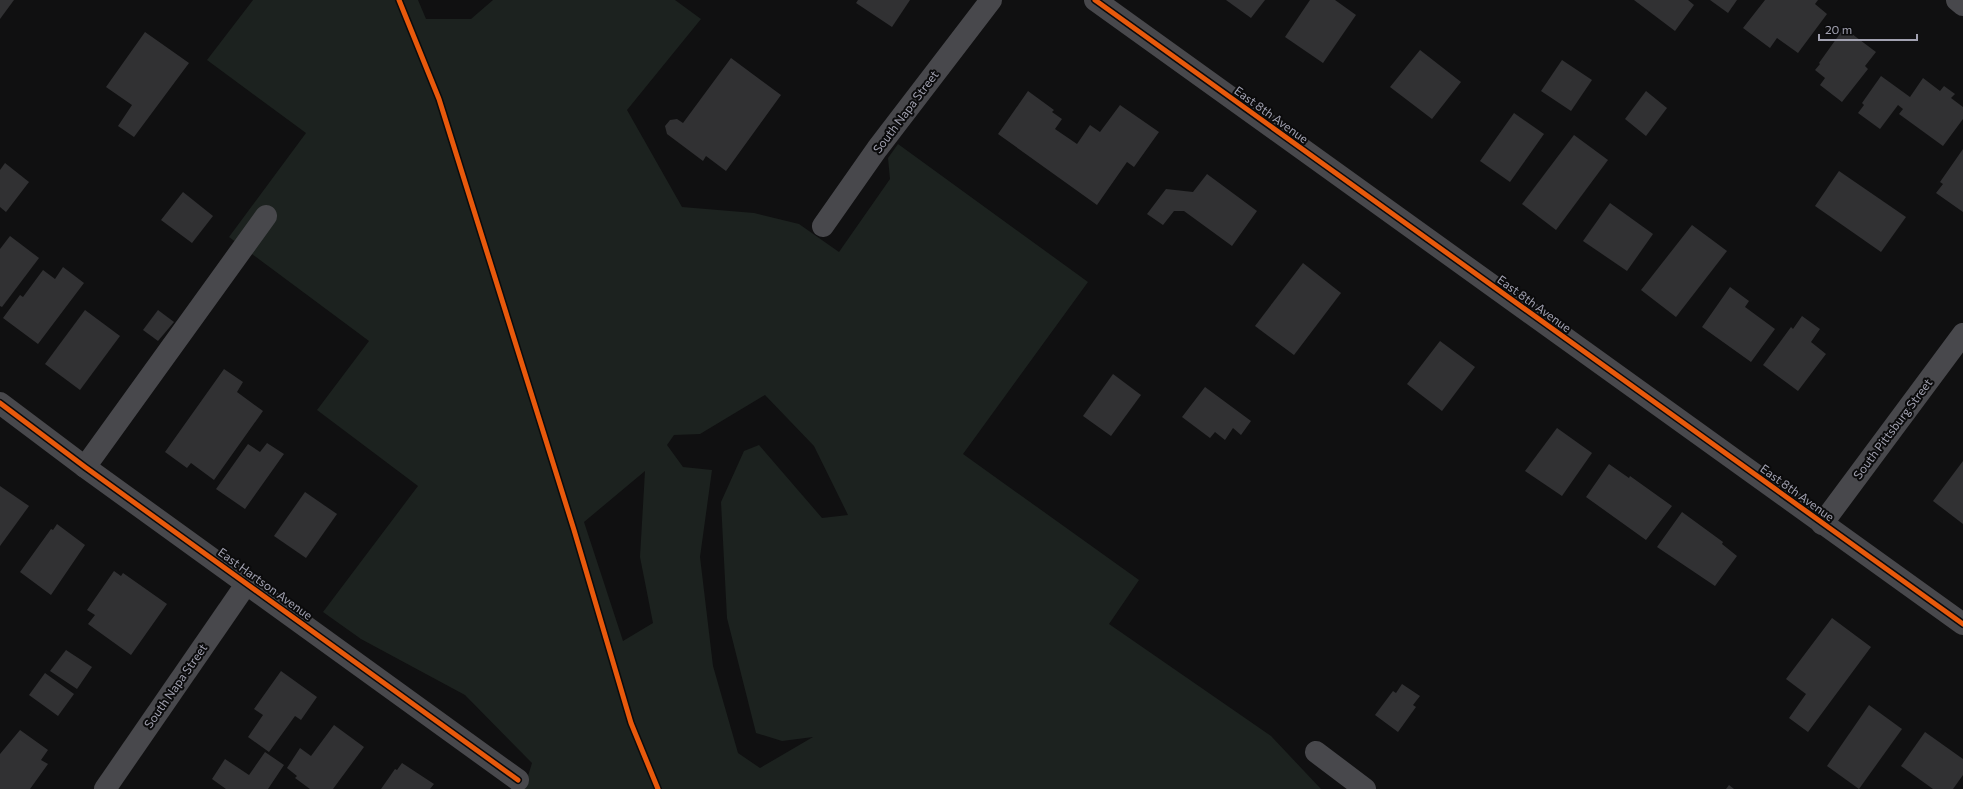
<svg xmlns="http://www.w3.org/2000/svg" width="1963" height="789" font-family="Commissioner,sans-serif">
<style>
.green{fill:#1c221f;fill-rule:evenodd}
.building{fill:#313133}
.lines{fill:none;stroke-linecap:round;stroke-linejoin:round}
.minor{stroke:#48484c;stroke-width:22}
.cycleway-casing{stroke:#0b0b0c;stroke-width:8}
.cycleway{stroke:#e8590c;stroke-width:5}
.labels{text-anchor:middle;stroke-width:4;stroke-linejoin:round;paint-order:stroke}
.street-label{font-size:12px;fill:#a2a2b1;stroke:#0b0b0c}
</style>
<rect width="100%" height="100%" fill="#101011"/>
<path class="green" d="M 253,0 L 418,0 L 426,19 L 471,19 L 493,0 L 675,0 L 701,19 L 627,110 L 682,207 L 754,213 L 799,224 L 839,252 L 890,179 L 888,158 L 898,144 L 1088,282 L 963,454 L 1139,580 L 1109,624 L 1271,736 L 1321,789 L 524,789 L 532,763 L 465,695 L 361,639 L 323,612 L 418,486 L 317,410 L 369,341 L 229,237 L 306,133 L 207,60 ZM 765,395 L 814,446 L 848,515 L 822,518 L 759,445 L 744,451 L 721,502 L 727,618 L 756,733 L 782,741 L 813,737 L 760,768 L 738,753 L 713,666 L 700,557 L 712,470 L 683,467 L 667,445 L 674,435 L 700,434 ZM 645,471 L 640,557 L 653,623 L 623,641 L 584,522 Z"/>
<g class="building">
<path d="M 0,0 L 14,0 L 0,19 Z"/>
<path d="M 858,0 L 910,0 L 892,27 L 856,3 Z"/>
<path d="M 1226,0 L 1265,0 L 1251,18 Z"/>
<path d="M 1310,0 L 1335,0 L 1356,15 L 1323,63 L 1285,37 Z"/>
<path d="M 1634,0 L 1688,0 L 1694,5 L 1675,31 Z"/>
<path d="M 1710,0 L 1737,0 L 1728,13 Z"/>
<path d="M 1765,0 L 1818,0 L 1815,4 L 1827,14 L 1798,53 L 1777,38 L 1770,48 L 1743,28 Z"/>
<path d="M 1844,28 L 1876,52 L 1865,66 L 1868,69 L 1842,102 L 1820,85 L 1825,78 L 1815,70 L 1820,64 L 1819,63 Z"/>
<path d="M 145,32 L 189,63 L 134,137 L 118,126 L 132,105 L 106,87 Z"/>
<path d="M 1420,50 L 1461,82 L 1432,119 L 1390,87 Z"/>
<path d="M 731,58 L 781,95 L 726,171 L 706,156 L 703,161 L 667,134 L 665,126 L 670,120 L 677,119 L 683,123 Z"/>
<path d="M 1562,60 L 1592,80 L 1571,111 L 1541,91 Z"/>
<path d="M 1881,76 L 1910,97 L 1923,78 L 1940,91 L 1944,86 L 1955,94 L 1951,98 L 1963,107 L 1963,119 L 1943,146 L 1899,114 L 1903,109 L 1898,105 L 1880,129 L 1858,113 L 1864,105 L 1862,103 Z"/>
<path d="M 1028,91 L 1054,110 L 1052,112 L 1062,119 L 1055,129 L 1077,144 L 1090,125 L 1100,132 L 1120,105 L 1159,132 L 1134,167 L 1127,162 L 1097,205 L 998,134 Z"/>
<path d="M 1646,91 L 1667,108 L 1646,136 L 1625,119 Z"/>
<path d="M 1514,113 L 1544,134 L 1510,182 L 1480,161 Z"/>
<path d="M 1574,135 L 1608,160 L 1556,230 L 1522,204 Z"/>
<path d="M 1963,149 L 1963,212 L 1936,193 L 1943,184 L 1940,182 Z"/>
<path d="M 5,163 L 29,182 L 6,212 L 0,207 L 0,170 Z"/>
<path d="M 1839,171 L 1906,217 L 1881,252 L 1815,206 Z"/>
<path d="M 1207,174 L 1257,211 L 1232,246 L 1184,211 L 1174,211 L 1163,225 L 1147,214 L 1166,189 L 1193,192 Z"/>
<path d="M 183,192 L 213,216 L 192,243 L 161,220 Z"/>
<path d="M 1610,203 L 1653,234 L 1627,271 L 1583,241 Z"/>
<path d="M 1692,225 L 1727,251 L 1676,317 L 1641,290 Z"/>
<path d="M 10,236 L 39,258 L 2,307 L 0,306 L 0,249 Z"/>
<path d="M 1303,263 L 1341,293 L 1294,355 L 1255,326 Z"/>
<path d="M 63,267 L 84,283 L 38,344 L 3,318 L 20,295 L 23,297 L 43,270 L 55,279 Z"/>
<path d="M 1730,287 L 1749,301 L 1745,307 L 1775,329 L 1751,362 L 1702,327 Z"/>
<path d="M 85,310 L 120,336 L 80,390 L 45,364 Z"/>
<path d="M 158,310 L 174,322 L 158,341 L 143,330 Z"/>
<path d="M 1802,316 L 1820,329 L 1811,342 L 1826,354 L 1798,391 L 1763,365 L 1791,327 L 1793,329 Z"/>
<path d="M 1440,341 L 1475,367 L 1442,411 L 1407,384 Z"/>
<path d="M 224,369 L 243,382 L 237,392 L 263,411 L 214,480 L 191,463 L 187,468 L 165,452 Z"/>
<path d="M 1113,374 L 1141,395 L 1111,436 L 1083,416 Z"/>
<path d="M 1205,387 L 1251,421 L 1241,435 L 1233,428 L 1225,440 L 1215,432 L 1210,438 L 1182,417 Z"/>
<path d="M 1557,428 L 1592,453 L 1562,496 L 1525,471 Z"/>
<path d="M 267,443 L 284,454 L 245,509 L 216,489 L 248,444 L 260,452 Z"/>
<path d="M 1963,461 L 1963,524 L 1933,501 Z"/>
<path d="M 1609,464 L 1629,478 L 1630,476 L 1672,506 L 1646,540 L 1586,497 Z"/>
<path d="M 0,486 L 29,506 L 0,546 Z"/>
<path d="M 305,492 L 337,514 L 306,558 L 274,536 Z"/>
<path d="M 1682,512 L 1723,542 L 1722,544 L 1737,556 L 1715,586 L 1657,547 Z"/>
<path d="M 57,524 L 85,545 L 51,595 L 20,572 L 51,529 L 53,530 Z"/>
<path d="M 114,571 L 121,576 L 123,573 L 167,604 L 131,655 L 88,624 L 95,615 L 87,610 Z"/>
<path d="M 1832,618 L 1871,647 L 1808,732 L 1789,718 L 1806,694 L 1786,679 Z"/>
<path d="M 66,650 L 92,667 L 77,689 L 50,671 Z"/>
<path d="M 281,671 L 317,697 L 301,720 L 295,716 L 269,752 L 248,737 L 263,715 L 254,709 Z"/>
<path d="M 45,673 L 74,694 L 58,716 L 29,695 Z"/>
<path d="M 1402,684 L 1420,696 L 1413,705 L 1416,707 L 1398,732 L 1375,715 L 1393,691 L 1396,693 Z"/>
<path d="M 1869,705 L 1902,729 L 1859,789 L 1827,766 Z"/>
<path d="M 334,725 L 364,747 L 333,789 L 310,789 L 295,778 L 297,776 L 287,768 L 300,748 L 311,756 Z"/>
<path d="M 20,730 L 48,750 L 41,760 L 48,764 L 30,789 L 0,789 L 0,754 Z"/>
<path d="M 1925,732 L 1963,759 L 1963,775 L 1953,789 L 1933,789 L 1901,766 Z"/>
<path d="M 265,752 L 284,765 L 268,789 L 226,789 L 212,779 L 225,759 L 249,775 Z"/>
<path d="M 402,763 L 434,784 L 430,789 L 381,789 L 395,769 L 397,770 Z"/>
<path d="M 1729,785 L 1734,789 L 1726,789 Z"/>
</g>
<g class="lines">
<g class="minor">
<path d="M 1095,0 L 1963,624"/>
<path d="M 1957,0 L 1963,5"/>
<path d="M 823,226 L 877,149 L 991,0"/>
<path d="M 0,403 L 85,467 L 518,780"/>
<path d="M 85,467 L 266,216"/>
<path d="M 1822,524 L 1963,334"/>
<path d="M 1316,752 L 1365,789"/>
<path d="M 105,789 L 247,583"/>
</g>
<g class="cycleway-casing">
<g id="cycleway">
<path d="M 399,0 L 439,99 L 574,530 L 631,723 L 658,789"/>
<path d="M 1095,0 L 1963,624"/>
<path d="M 0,403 L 85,467 L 518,780"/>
</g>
</g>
<use href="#cycleway" class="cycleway"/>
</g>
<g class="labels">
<g class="street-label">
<text transform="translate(906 112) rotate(-53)" y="4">South Napa Street</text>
<text transform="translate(1271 115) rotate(36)" y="4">East 8th Avenue</text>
<text transform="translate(1534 304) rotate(36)" y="4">East 8th Avenue</text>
<text transform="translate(1893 429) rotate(-53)" y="4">South Pittsburg Street</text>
<text transform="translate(1797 493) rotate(36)" y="4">East 8th Avenue</text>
<text transform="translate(265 584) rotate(36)" y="4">East Hartson Avenue</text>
<text transform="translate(176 686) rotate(-55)" y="4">South Napa Street</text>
</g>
</g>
<path d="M1819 34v6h98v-6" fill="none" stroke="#a2a2b1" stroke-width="2"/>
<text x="1825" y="34" font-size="12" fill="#a2a2b1" stroke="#0b0b0c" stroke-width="3" paint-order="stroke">20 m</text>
</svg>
